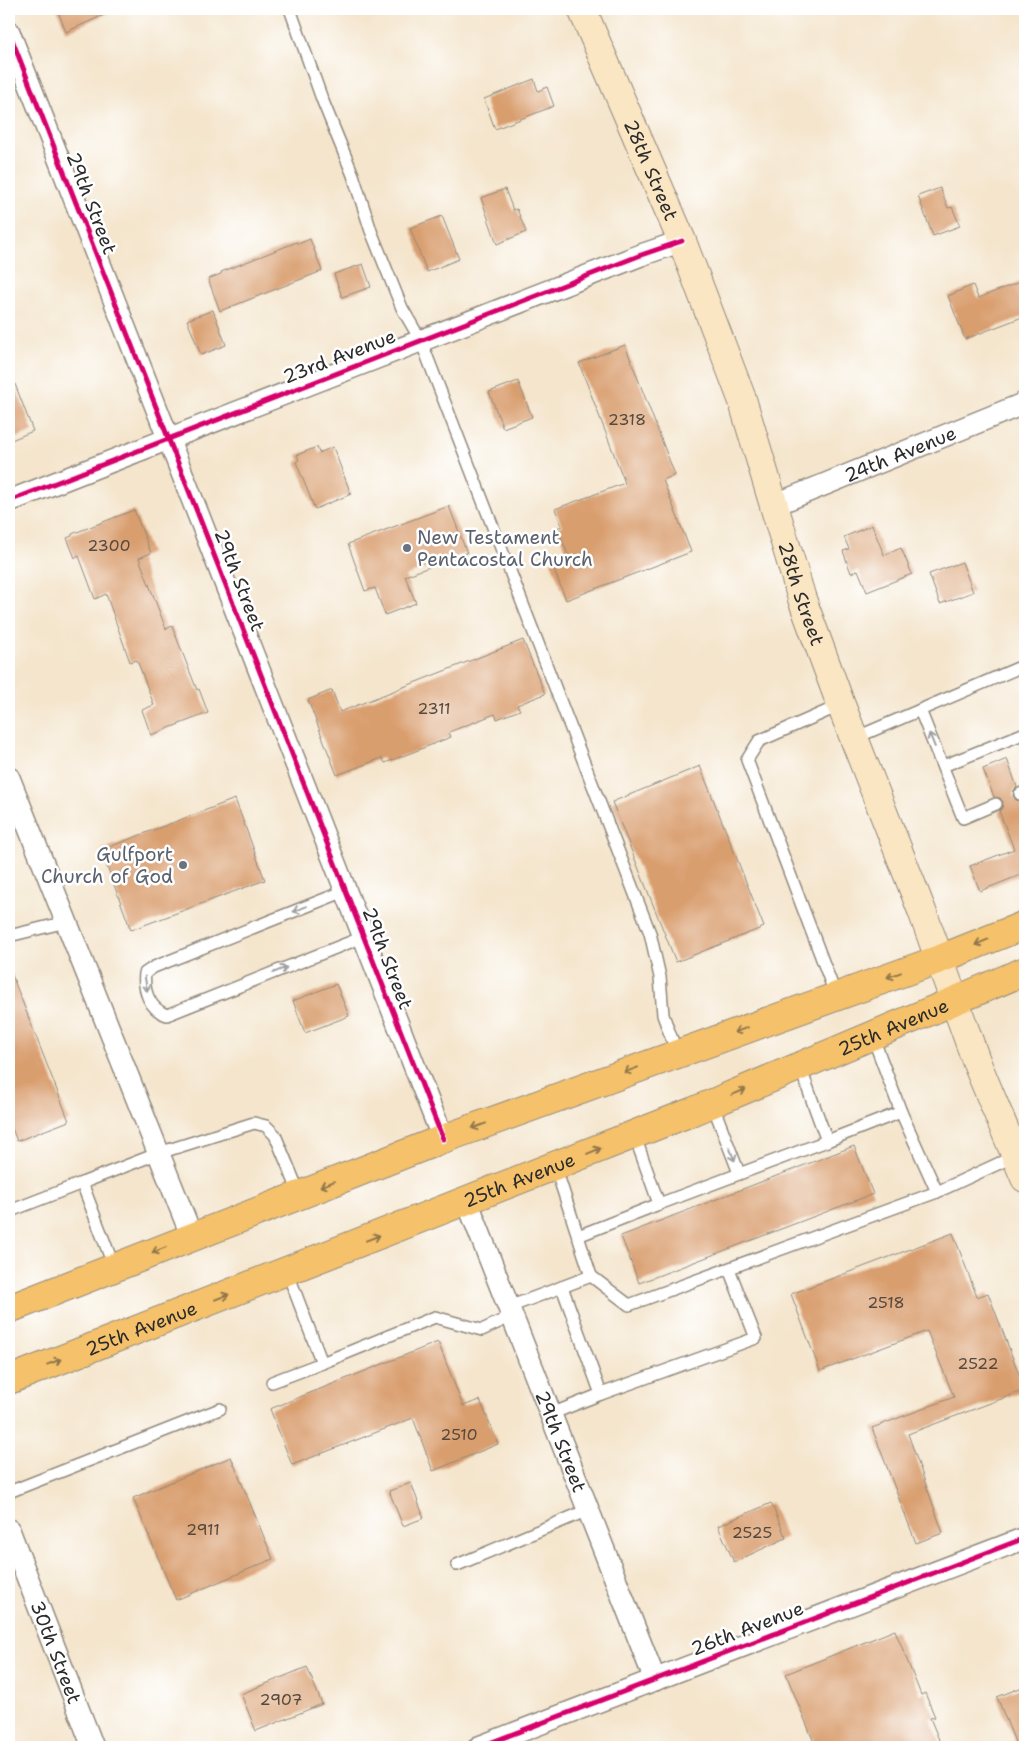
<svg xmlns="http://www.w3.org/2000/svg" width="1034" height="1756" font-family="'Shantell Sans',sans-serif">
<style>
.building{fill:#d99e6e}
.lines{fill:none;stroke-linecap:round;stroke-linejoin:round}
.lane-casing{stroke:#90887c;stroke-width:14}
.street-casing{stroke:#90887c;stroke-width:24}
.secondary-casing{stroke:#90887c;stroke-width:30}
.primary-casing{stroke:#90887c;stroke-width:30}
.lane{stroke:#fff;stroke-width:11}
.street{stroke:#fff;stroke-width:21}
.secondary{stroke:#fbe6c4;stroke-width:28}
.primary{stroke:#f5c16b;stroke-width:28}
.cycleway-casing{stroke:#fff;stroke-width:8}
.cycleway{stroke:#d6006c;stroke-width:5}
.oneway{stroke:#a0a0a0}
.oneway2{stroke:#90764b}
.worship-dot{fill:#6b7280;stroke:#fff;stroke-width:2}
.labels{text-anchor:middle;stroke-width:5;stroke-linejoin:round;paint-order:stroke}
.number-label{font-size:16px;fill:#56483c}
.street-label{font-size:19px;fill:#2b2b2b;stroke:#fff}
.worship-label{font-size:19px;fill:#5b616d;stroke:#fff;text-anchor:start}
</style>
<rect width="100%" height="100%" fill="#fff"/>
<filter id="ink" filterUnits="userSpaceOnUse"><feTurbulence type="fractalNoise" baseFrequency=".02" numOctaves="2"/><feDisplacementMap in="SourceGraphic" scale="10" xChannelSelector="R" yChannelSelector="G"/><feConvolveMatrix kernelMatrix="1 2 1 2 8 2 1 2 1" color-interpolation-filters="sRGB"/></filter>
<filter id="wash" filterUnits="userSpaceOnUse"><feTurbulence type="fractalNoise" baseFrequency=".0096" numOctaves="4" result="noise"/><feDisplacementMap in="SourceGraphic" scale="20" xChannelSelector="R" yChannelSelector="G"/><feGaussianBlur stdDeviation="1.12" result="paint"/><feColorMatrix in="noise" values="0 0 0 0 0 0 0 0 0 0 0 0 0 0 0 0 0 1.4 0 .05"/><feComposite in="paint" operator="in"/></filter>
<g filter="url(#wash)">
<rect width="100%" height="100%" fill="#f4e5cc"/>
<g id="blocks">
<g class="building">
<path d="M 57,9 L 117,9 L 66,32 Z"/>
<path d="M 534,79 L 538,91 L 547,87 L 554,106 L 495,129 L 484,99 Z"/>
<path d="M 940,188 L 948,208 L 952,207 L 960,226 L 933,236 L 918,196 Z"/>
<path d="M 505,189 L 513,210 L 517,209 L 526,232 L 497,244 L 481,198 Z"/>
<path d="M 442,216 L 459,259 L 427,272 L 410,228 Z"/>
<path d="M 310,239 L 322,271 L 220,311 L 208,279 L 221,274 L 221,272 L 297,242 L 298,244 Z"/>
<path d="M 363,264 L 371,287 L 342,297 L 334,274 Z"/>
<path d="M 1025,280 L 1025,316 L 965,339 L 948,296 L 973,285 L 978,298 Z"/>
<path d="M 213,310 L 226,345 L 201,355 L 187,320 Z"/>
<path d="M 625,345 L 675,475 L 663,480 L 691,552 L 566,600 L 551,562 L 568,555 L 557,528 L 562,526 L 555,509 L 625,483 L 579,363 Z"/>
<path d="M 9,371 L 10,371 L 33,431 L 9,441 Z"/>
<path d="M 518,381 L 532,417 L 503,428 L 489,392 Z"/>
<path d="M 317,447 L 319,453 L 333,447 L 351,494 L 315,509 L 296,462 L 299,460 L 297,455 Z"/>
<path d="M 449,506 L 467,553 L 405,576 L 416,603 L 385,615 L 375,588 L 365,591 L 348,544 Z"/>
<path d="M 134,510 L 151,553 L 139,558 L 166,629 L 172,626 L 197,690 L 199,689 L 208,713 L 151,735 L 142,710 L 154,705 L 137,660 L 130,662 L 106,594 L 95,599 L 79,556 L 75,558 L 67,538 L 72,536 L 72,534 Z"/>
<path d="M 872,525 L 884,555 L 901,548 L 912,574 L 867,592 L 858,570 L 851,573 L 843,551 L 849,549 L 844,537 Z"/>
<path d="M 962,562 L 973,592 L 940,604 L 929,574 Z"/>
<path d="M 523,640 L 545,694 L 517,705 L 520,710 L 497,719 L 495,714 L 449,732 L 451,737 L 385,763 L 382,758 L 337,775 L 308,700 L 332,690 L 340,712 Z"/>
<path d="M 1007,759 L 1017,787 L 1014,790 L 1013,796 L 1016,800 L 1023,801 L 1025,808 L 1025,875 L 1023,874 L 980,891 L 970,866 L 1014,849 L 999,811 L 1002,808 L 1003,802 L 1000,798 L 994,797 L 983,769 Z"/>
<path d="M 700,766 L 764,927 L 676,962 L 612,802 Z"/>
<path d="M 235,799 L 265,880 L 131,930 L 101,850 Z"/>
<path d="M 9,970 L 10,970 L 69,1121 L 17,1141 L 9,1121 Z"/>
<path d="M 336,984 L 349,1016 L 305,1033 L 293,1001 Z"/>
<path d="M 854,1146 L 873,1194 L 639,1283 L 621,1236 Z"/>
<path d="M 953,1233 L 977,1297 L 988,1293 L 1025,1390 L 908,1434 L 943,1533 L 916,1543 L 872,1428 L 954,1397 L 927,1331 L 820,1371 L 791,1294 Z"/>
<path d="M 438,1342 L 463,1406 L 480,1400 L 498,1444 L 433,1471 L 413,1418 L 292,1465 L 270,1409 Z"/>
<path d="M 231,1457 L 273,1559 L 176,1600 L 133,1498 Z"/>
<path d="M 411,1483 L 424,1518 L 403,1526 L 389,1491 Z"/>
<path d="M 771,1503 L 786,1538 L 734,1562 L 718,1526 Z"/>
<path d="M 895,1630 L 921,1695 L 925,1693 L 935,1717 L 930,1718 L 942,1747 L 816,1747 L 786,1674 Z"/>
<path d="M 307,1667 L 322,1704 L 256,1731 L 241,1694 Z"/>
<path d="M 1025,1686 L 1025,1747 L 1017,1747 L 997,1697 Z"/>
</g>
</g>
</g>
<g filter="url(#ink)">
<use href="#blocks" fill-opacity="0" stroke="#90887c" stroke-width="1"/>
<g class="lines">
<g class="lane-casing">
<g id="lane">
<path d="M 290,9 L 322,99 L 353,175 L 371,231 L 402,308 L 421,341 L 650,933 L 660,977 L 663,1015 L 677,1053"/>
<path d="M 920,710 L 963,818 L 996,804"/>
<path d="M 855,738 L 1025,665"/>
<path d="M 943,766 L 1025,733"/>
<path d="M 1020,794 L 1025,792"/>
<path d="M 345,891 L 154,967 L 145,973 C 143,990 149,1009 167,1015 L 363,937"/>
<path d="M 9,936 L 66,922"/>
<path d="M 836,996 L 747,760 L 759,741 L 841,705"/>
<path d="M 712,1103 L 739,1173"/>
<path d="M 901,1112 L 937,1192 L 1017,1155"/>
<path d="M 827,1141 L 901,1112 L 872,1035"/>
<path d="M 659,1204 L 827,1141 L 800,1067"/>
<path d="M 9,1209 L 10,1211 L 82,1183"/>
<path d="M 578,1236 L 659,1204 L 634,1134"/>
<path d="M 114,1267 L 82,1183 L 159,1153 L 254,1123 L 266,1126 L 275,1135 L 300,1195"/>
<path d="M 287,1271 L 322,1363 L 435,1317 L 482,1330 L 512,1316"/>
<path d="M 591,1276 L 629,1305 L 937,1192"/>
<path d="M 509,1307 L 591,1276 L 555,1166"/>
<path d="M 272,1382 L 322,1363"/>
<path d="M 601,1394 L 756,1338 L 729,1269"/>
<path d="M 551,1414 L 601,1394 L 562,1287"/>
<path d="M 9,1492 L 220,1409"/>
<path d="M 457,1565 L 588,1510"/>
</g>
</g>
<g class="street-casing">
<g id="street">
<path d="M 9,32 L 443,1139"/>
<path d="M 9,501 L 641,255 L 682,241"/>
<path id="s1" d="M 774,505 L 1025,403"/>
<path d="M 9,778 L 192,1237"/>
<path id="s2" d="M 467,1201 L 655,1680"/>
<path id="s3" d="M 9,1530 L 93,1747"/>
<path d="M 479,1747 L 1025,1538"/>
</g>
</g>
<g class="secondary-casing">
<g id="secondary">
<path id="s4" d="M 582,9 L 682,241 L 742,399 L 802,599 L 841,705 L 922,911 L 978,1066 L 1025,1178"/>
</g>
</g>
<g class="primary-casing">
<g id="primary">
<path d="M 9,1309 L 443,1139 L 940,959 L 1025,925"/>
<path id="s5" d="M 9,1380 L 694,1111 L 1025,971"/>
</g>
</g>
<use href="#lane" class="lane"/>
<use href="#street" class="street"/>
<use href="#secondary" class="secondary"/>
<use href="#primary" class="primary"/>
<g class="cycleway-casing">
<g id="cycleway">
<path d="M 9,32 L 443,1139"/>
<path d="M 9,501 L 641,255 L 682,241"/>
<path d="M 479,1747 L 1025,1538"/>
</g>
</g>
<use href="#cycleway" class="cycleway"/>
</g>
<defs><path id="oneway-shaft" d="M-6 0H5M1.5-3L5.5 0L1.5 3" fill="none" stroke-width="1.6" stroke-linecap="round" stroke-linejoin="round" transform="scale(1.25)"/></defs>
<g class="oneway">
<use href="#oneway-shaft" transform="translate(932 740) rotate(-112)"/>
<use href="#oneway-shaft" transform="translate(300 909) rotate(158)"/>
<use href="#oneway-shaft" transform="translate(280 970) rotate(-22)"/>
<use href="#oneway-shaft" transform="translate(146 984) rotate(81)"/>
<use href="#oneway-shaft" transform="translate(732 1154) rotate(69)"/>
</g>
<g class="oneway2">
<use href="#oneway-shaft" transform="translate(982 942) rotate(158)"/>
<use href="#oneway-shaft" transform="translate(894 975) rotate(160)"/>
<use href="#oneway-shaft" transform="translate(741 1030) rotate(160)"/>
<use href="#oneway-shaft" transform="translate(631 1070) rotate(160)"/>
<use href="#oneway-shaft" transform="translate(739 1092) rotate(-23)"/>
<use href="#oneway-shaft" transform="translate(479 1126) rotate(160)"/>
<use href="#oneway-shaft" transform="translate(594 1151) rotate(-22)"/>
<use href="#oneway-shaft" transform="translate(327 1184) rotate(159)"/>
<use href="#oneway-shaft" transform="translate(373 1238) rotate(-21)"/>
<use href="#oneway-shaft" transform="translate(159 1250) rotate(158)"/>
<use href="#oneway-shaft" transform="translate(222 1297) rotate(-21)"/>
<use href="#oneway-shaft" transform="translate(54 1362) rotate(-21)"/>
</g>
</g>
<g class="worship-dot">
<circle cx="407" cy="548" r="5"/>
<circle cx="183" cy="865" r="5"/>
</g>
<g class="labels">
<g class="number-label">
<text x="627" y="425">2318</text>
<text x="109" y="551">2300</text>
<text x="434" y="714">2311</text>
<text x="886" y="1308">2518</text>
<text x="978" y="1369">2522</text>
<text x="459" y="1440">2510</text>
<text x="203" y="1535">2911</text>
<text x="752" y="1538">2525</text>
<text x="281" y="1705">2907</text>
</g>
<g class="street-label">
<text dy="7" stroke="none"><textPath href="#s4" startOffset="175">28th Street</textPath></text>
<text transform="translate(92 203) rotate(69)" y="7">29th Street</text>
<text transform="translate(339 356) rotate(-21)" y="7">23rd Avenue</text>
<text dy="7" stroke="none"><textPath href="#s1" startOffset="136">24th Avenue</textPath></text>
<text transform="translate(240 580) rotate(69)" y="7">29th Street</text>
<text dy="7" stroke="none"><textPath href="#s4" startOffset="625">28th Street</textPath></text>
<text transform="translate(388 958) rotate(69)" y="7">29th Street</text>
<text dy="7" stroke="none"><textPath href="#s5" startOffset="952">25th Avenue</textPath></text>
<text dy="7" stroke="none"><textPath href="#s5" startOffset="548">25th Avenue</textPath></text>
<text dy="7" stroke="none"><textPath href="#s5" startOffset="142">25th Avenue</textPath></text>
<text dy="7" stroke="none"><textPath href="#s2" startOffset="258">29th Street</textPath></text>
<text transform="translate(747 1628) rotate(-21)" y="7">26th Avenue</text>
<text dy="7" stroke="none"><textPath href="#s3" startOffset="131">30th Street</textPath></text>
</g>
<g class="worship-label">
<text x="417" y="544">New Testament<tspan x="417" dy="22">Pentacostal Church</tspan></text>
<text x="173" y="861" text-anchor="end">Gulfport<tspan x="173" dy="22">Church of God</tspan></text>
</g>
</g>
<rect width="1034" height="1756" fill="none" stroke="#fff" stroke-width="30"/>
</svg>
